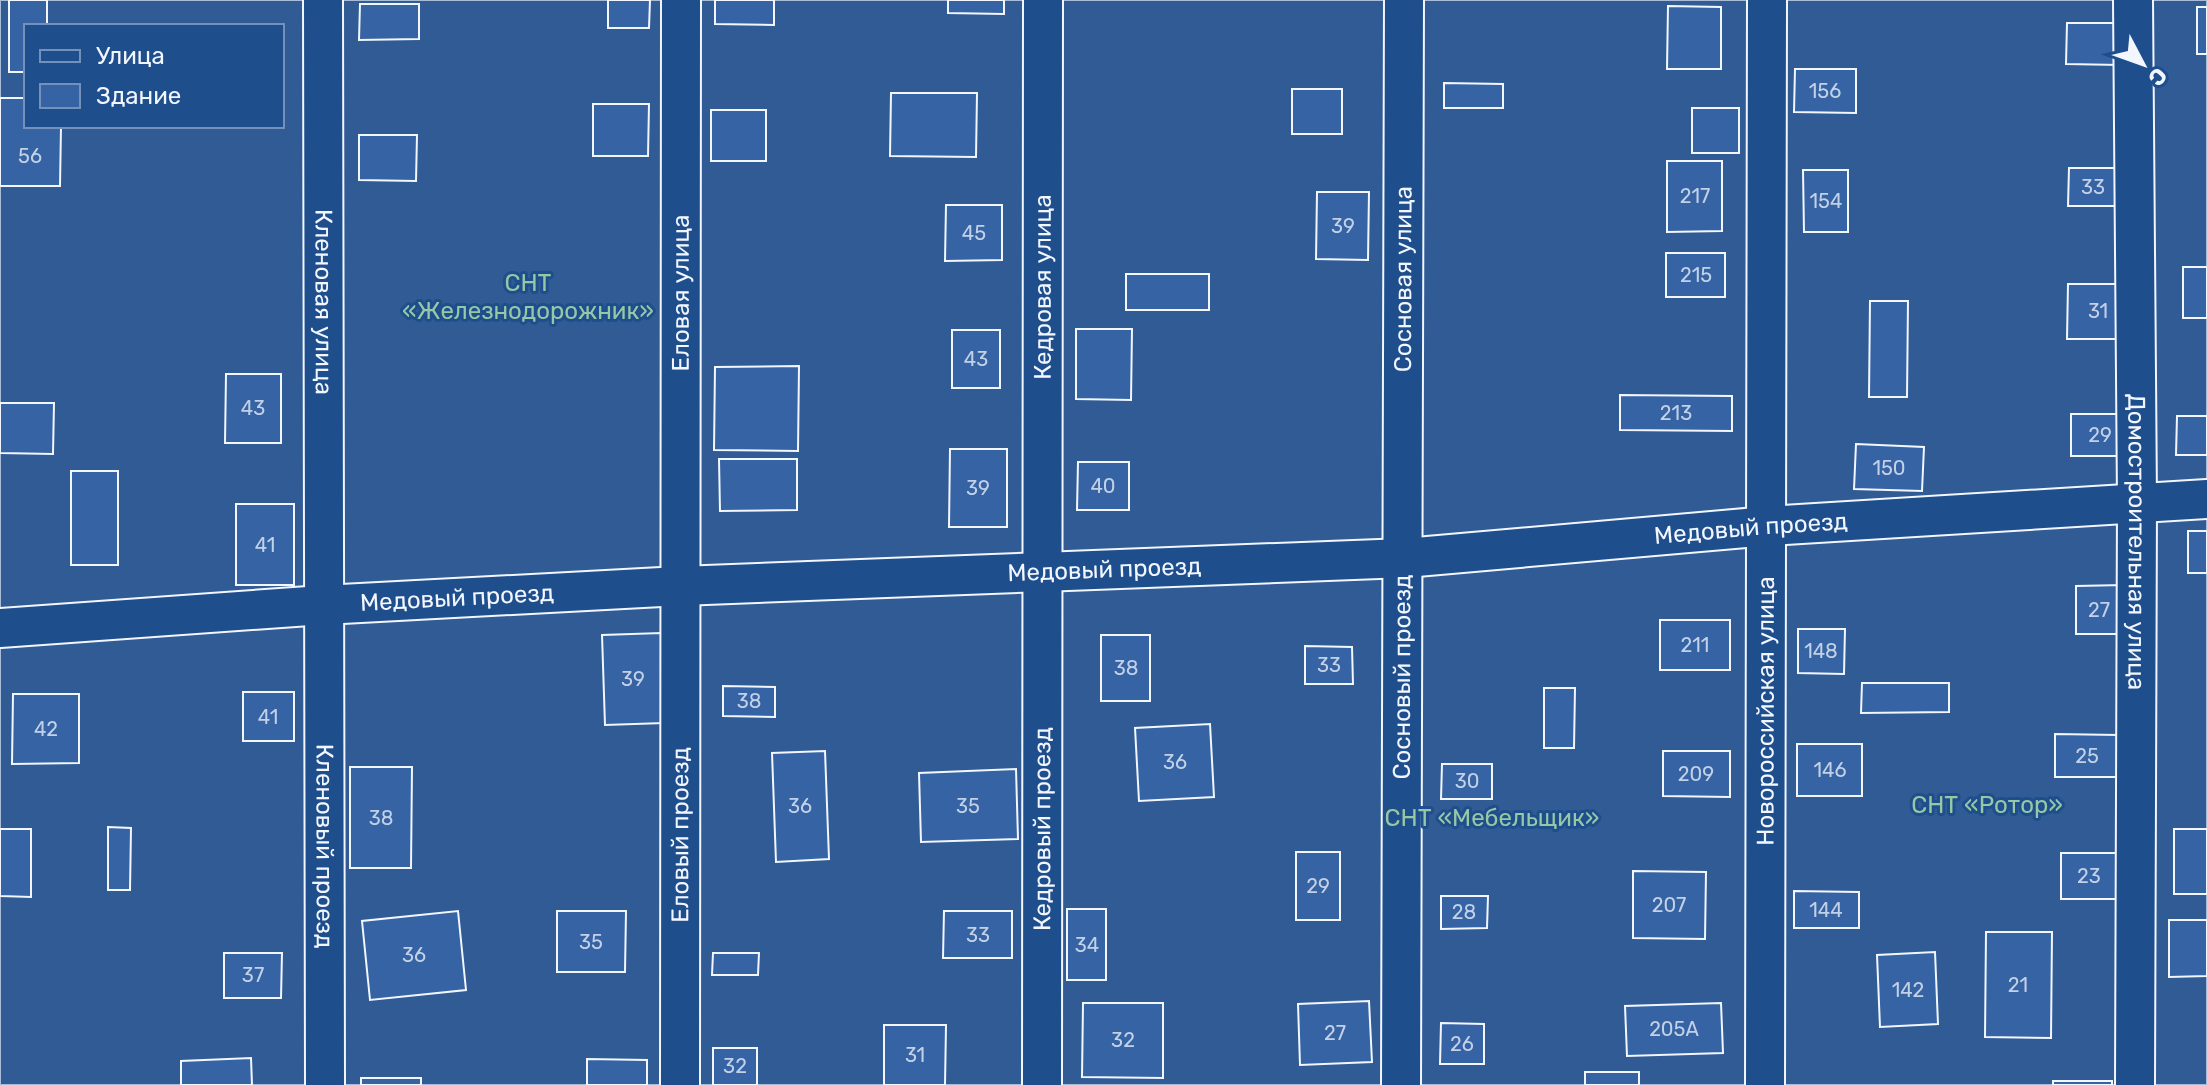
<svg xmlns="http://www.w3.org/2000/svg" width="2207" height="1085" font-family="Rubik,sans-serif">
<style>
.built{fill:#305b95;stroke:#a8bbd7;stroke-width:2;fill-rule:evenodd}
.building{fill:#3563a3;stroke:#f2f6ff;stroke-width:2}
.lines{fill:none;stroke-linecap:round;stroke-linejoin:round}
.street-casing{stroke:#f2f6ff;stroke-width:42}
.street{stroke:#1f4e8c;stroke-width:38}
.labels{text-anchor:middle;stroke-width:6;stroke-linejoin:round;paint-order:stroke}
.number-label{font-size:20px;fill:#c3d1e8}
.street-label{font-size:24px;fill:#f2f6ff;stroke:#1f4e8c}
.park-label{font-size:24px;fill:#97c8a6;stroke:#1f4e8c}
</style>
<rect width="100%" height="100%" fill="#1f4e8c"/>
<path class="built" d="M 0,0 L 2207,0 L 2207,1085 L 0,1085 ZM 26,26 L 282,26 L 282,126 L 26,126 Z"/>
<g class="building">
<path d="M 9,0 L 47,0 L 47,26 L 26,26 L 26,72 L 9,72 Z"/>
<path d="M 608,0 L 650,0 L 649,28 L 608,28 Z"/>
<path d="M 715,0 L 774,0 L 774,25 L 715,24 Z"/>
<path d="M 948,0 L 1004,0 L 1004,14 L 948,13 Z"/>
<path d="M 360,4 L 419,4 L 419,39 L 359,40 Z"/>
<path d="M 1668,6 L 1721,7 L 1721,69 L 1667,69 Z"/>
<rect x="2197" y="7" width="10" height="47"/>
<path d="M 2067,23 L 2120,23 L 2120,65 L 2066,64 Z"/>
<path d="M 1795,69 L 1856,69 L 1856,113 L 1794,112 Z"/>
<path d="M 1444,83 L 1503,84 L 1503,108 L 1444,108 Z"/>
<rect x="1292" y="89" width="50" height="45"/>
<path d="M 891,93 L 977,93 L 976,157 L 890,156 Z"/>
<path d="M 0,98 L 26,98 L 26,126 L 61,126 L 60,186 L 0,186 Z"/>
<path d="M 593,104 L 649,104 L 648,156 L 593,156 Z"/>
<rect x="1692" y="108" width="47" height="45"/>
<rect x="711" y="110" width="55" height="51"/>
<path d="M 359,135 L 417,135 L 416,181 L 359,180 Z"/>
<path d="M 1667,161 L 1722,161 L 1722,231 L 1667,232 Z"/>
<path d="M 2069,168 L 2118,168 L 2118,206 L 2068,206 Z"/>
<path d="M 1803,170 L 1848,170 L 1848,232 L 1804,232 Z"/>
<path d="M 1317,192 L 1369,192 L 1368,260 L 1316,259 Z"/>
<path d="M 946,205 L 1002,205 L 1002,260 L 945,261 Z"/>
<rect x="1666" y="253" width="59" height="44"/>
<rect x="2183" y="267" width="24" height="51"/>
<rect x="1126" y="274" width="83" height="36"/>
<path d="M 2068,284 L 2128,284 L 2128,339 L 2067,339 Z"/>
<path d="M 1870,301 L 1908,301 L 1907,397 L 1869,397 Z"/>
<path d="M 1076,329 L 1132,329 L 1131,400 L 1076,399 Z"/>
<rect x="952" y="330" width="48" height="58"/>
<path d="M 799,366 L 798,451 L 714,450 L 715,367 Z"/>
<path d="M 226,374 L 281,374 L 281,443 L 225,443 Z"/>
<path d="M 1620,395 L 1732,396 L 1732,431 L 1620,430 Z"/>
<path d="M 0,403 L 54,403 L 53,454 L 0,453 Z"/>
<path d="M 2071,414 L 2130,414 L 2129,456 L 2071,456 Z"/>
<path d="M 2177,416 L 2207,416 L 2207,455 L 2176,455 Z"/>
<path d="M 1856,444 L 1924,447 L 1922,491 L 1854,489 Z"/>
<path d="M 950,449 L 1007,449 L 1007,527 L 949,527 Z"/>
<path d="M 719,459 L 797,459 L 797,510 L 720,511 Z"/>
<path d="M 1078,462 L 1129,462 L 1129,510 L 1077,510 Z"/>
<rect x="71" y="471" width="47" height="94"/>
<rect x="236" y="504" width="58" height="81"/>
<rect x="2188" y="531" width="19" height="42"/>
<path d="M 2123,585 L 2123,634 L 2076,634 L 2076,586 Z"/>
<rect x="1660" y="620" width="70" height="50"/>
<path d="M 1798,629 L 1845,629 L 1844,674 L 1798,673 Z"/>
<path d="M 661,633 L 664,723 L 605,725 L 602,635 Z"/>
<rect x="1101" y="635" width="49" height="66"/>
<path d="M 1305,646 L 1352,647 L 1353,684 L 1305,684 Z"/>
<path d="M 1862,683 L 1949,683 L 1949,712 L 1861,713 Z"/>
<path d="M 723,686 L 775,687 L 775,717 L 723,716 Z"/>
<path d="M 1544,688 L 1575,688 L 1574,748 L 1544,748 Z"/>
<rect x="243" y="692" width="51" height="49"/>
<path d="M 13,694 L 79,694 L 79,763 L 12,764 Z"/>
<path d="M 1210,724 L 1214,797 L 1139,801 L 1135,728 Z"/>
<path d="M 2055,734 L 2118,735 L 2119,777 L 2055,777 Z"/>
<rect x="1797" y="744" width="65" height="52"/>
<path d="M 825,751 L 829,859 L 776,862 L 772,753 Z"/>
<path d="M 1663,751 L 1730,751 L 1730,797 L 1663,796 Z"/>
<path d="M 1442,764 L 1492,764 L 1492,799 L 1441,799 Z"/>
<path d="M 350,767 L 412,767 L 411,868 L 350,868 Z"/>
<path d="M 1016,769 L 1018,839 L 921,842 L 919,773 Z"/>
<path d="M 108,827 L 131,828 L 130,890 L 108,890 Z"/>
<path d="M 0,829 L 31,829 L 31,897 L 0,896 Z"/>
<rect x="2174" y="829" width="33" height="65"/>
<rect x="1296" y="852" width="44" height="68"/>
<rect x="2061" y="853" width="56" height="46"/>
<path d="M 1633,871 L 1706,872 L 1705,939 L 1633,938 Z"/>
<path d="M 1794,891 L 1859,892 L 1859,928 L 1794,928 Z"/>
<path d="M 1441,896 L 1488,896 L 1487,928 L 1441,929 Z"/>
<rect x="1067" y="909" width="39" height="71"/>
<path d="M 458,911 L 466,990 L 370,1000 L 362,921 Z"/>
<path d="M 557,911 L 626,911 L 625,972 L 557,972 Z"/>
<path d="M 944,911 L 1012,911 L 1012,958 L 943,958 Z"/>
<path d="M 2169,920 L 2207,920 L 2207,976 L 2169,977 Z"/>
<path d="M 1986,932 L 2052,932 L 2051,1038 L 1985,1037 Z"/>
<path d="M 1935,952 L 1938,1024 L 1880,1027 L 1877,955 Z"/>
<path d="M 224,953 L 282,953 L 281,998 L 224,998 Z"/>
<path d="M 713,953 L 759,953 L 758,975 L 712,975 Z"/>
<path d="M 1369,1001 L 1372,1062 L 1300,1065 L 1298,1004 Z"/>
<path d="M 1083,1003 L 1163,1003 L 1163,1078 L 1082,1077 Z"/>
<path d="M 1721,1003 L 1723,1053 L 1627,1056 L 1625,1006 Z"/>
<path d="M 1441,1023 L 1484,1024 L 1484,1064 L 1440,1064 Z"/>
<path d="M 884,1025 L 946,1025 L 945,1085 L 884,1085 Z"/>
<rect x="713" y="1048" width="44" height="37"/>
<path d="M 251,1058 L 252,1085 L 181,1085 L 181,1061 Z"/>
<path d="M 587,1059 L 647,1060 L 647,1085 L 587,1085 Z"/>
<rect x="1585" y="1072" width="54" height="13"/>
<rect x="361" y="1078" width="60" height="7"/>
<rect x="2053" y="1081" width="59" height="4"/>
</g>
<g class="lines">
<g class="street-casing">
<g id="street">
<path id="s1" d="M 323,0 L 325,1085"/>
<path id="s2" d="M 2133,0 L 2137,501 L 2135,1085"/>
<path id="s3" d="M 0,628 L 323,605 L 680,586 L 1405,558 L 1768,526 L 2207,499"/>
<path id="s4" d="M 680,1085 L 681,0"/>
<path id="s5" d="M 1042,1085 L 1043,0"/>
<path id="s6" d="M 1401,1085 L 1404,0"/>
<path id="s7" d="M 1765,1085 L 1767,0"/>
</g>
</g>
<use href="#street" class="street"/>
</g>
<g class="labels">
<g class="number-label">
<text x="1825" y="98">156</text>
<text x="30" y="163">56</text>
<text x="2093" y="194">33</text>
<text x="1695" y="203">217</text>
<text x="1826" y="208">154</text>
<text x="1343" y="233">39</text>
<text x="974" y="240">45</text>
<text x="1696" y="282">215</text>
<text x="2098" y="318">31</text>
<text x="976" y="366">43</text>
<text x="253" y="415">43</text>
<text x="1676" y="420">213</text>
<text x="2100" y="442">29</text>
<text x="1889" y="475">150</text>
<text x="1103" y="493">40</text>
<text x="978" y="495">39</text>
<text x="265" y="552">41</text>
<text x="2099" y="617">27</text>
<text x="1695" y="652">211</text>
<text x="1821" y="658">148</text>
<text x="1329" y="672">33</text>
<text x="1126" y="675">38</text>
<text x="633" y="686">39</text>
<text x="749" y="708">38</text>
<text x="268" y="724">41</text>
<text x="46" y="736">42</text>
<text x="2087" y="763">25</text>
<text x="1175" y="769">36</text>
<text x="1830" y="777">146</text>
<text x="1696" y="781">209</text>
<text x="1467" y="788">30</text>
<text x="800" y="813">36</text>
<text x="968" y="813">35</text>
<text x="381" y="825">38</text>
<text x="2089" y="883">23</text>
<text x="1318" y="893">29</text>
<text x="1669" y="912">207</text>
<text x="1826" y="917">144</text>
<text x="1464" y="919">28</text>
<text x="978" y="942">33</text>
<text x="591" y="949">35</text>
<text x="1087" y="952">34</text>
<text x="414" y="962">36</text>
<text x="253" y="982">37</text>
<text x="2018" y="992">21</text>
<text x="1908" y="997">142</text>
<text x="1674" y="1036">205А</text>
<text x="1335" y="1040">27</text>
<text x="1123" y="1047">32</text>
<text x="1462" y="1051">26</text>
<text x="915" y="1062">31</text>
<text x="735" y="1073">32</text>
</g>
<g class="street-label">
<text dy="8" stroke="none"><textPath href="#s6" startOffset="806">Сосновая улица</textPath></text>
<text dy="8" stroke="none"><textPath href="#s5" startOffset="798">Кедровая улица</textPath></text>
<text dy="8" stroke="none"><textPath href="#s4" startOffset="792">Еловая улица</textPath></text>
<text dy="8" stroke="none"><textPath href="#s1" startOffset="302">Кленовая улица</textPath></text>
<text dy="8" stroke="none"><textPath href="#s3" startOffset="1754">Медовый проезд</textPath></text>
<text dy="8" stroke="none"><textPath href="#s2" startOffset="542">Домостроительная улица</textPath></text>
<text dy="8" stroke="none"><textPath href="#s3" startOffset="1106">Медовый проезд</textPath></text>
<text dy="8" stroke="none"><textPath href="#s3" startOffset="458">Медовый проезд</textPath></text>
<text dy="8" stroke="none"><textPath href="#s6" startOffset="408">Сосновый проезд</textPath></text>
<text dy="8" stroke="none"><textPath href="#s7" startOffset="374">Новороссийская улица</textPath></text>
<text dy="8" stroke="none"><textPath href="#s5" startOffset="256">Кедровый проезд</textPath></text>
<text dy="8" stroke="none"><textPath href="#s4" startOffset="250">Еловый проезд</textPath></text>
<text dy="8" stroke="none"><textPath href="#s1" startOffset="846">Кленовый проезд</textPath></text>
</g>
<g class="park-label">
<text x="528" y="291">СНТ<tspan x="528" dy="28">«Железнодорожник»</tspan></text>
<text x="1987" y="813">СНТ «Ротор»</text>
<text x="1492" y="826">СНТ «Мебельщик»</text>
</g>
</g>
<rect x="24" y="24" width="260" height="104" fill="#1f4e8c" stroke="#7391ba" stroke-width="2"/>
<rect x="40" y="50" width="40" height="12" fill="#1f4e8c" stroke="#7391ba" stroke-width="2"/>
<text x="96" y="64" font-size="24" fill="#f2f6ff">Улица</text>
<rect x="40" y="84" width="40" height="24" fill="#3563a3" stroke="#7391ba" stroke-width="2"/>
<text x="96" y="104" font-size="24" fill="#f2f6ff">Здание</text>
<g transform="translate(2143 64) rotate(131)" stroke="#1f4e8c" stroke-width="6" paint-order="stroke">
<path d="M0-6L14 30L0 20L-14 30Z" fill="#f2f6ff"/>
<text y="-12" font-size="22" font-weight="bold" text-anchor="middle" fill="#f2f6ff">С</text>
</g>
</svg>
